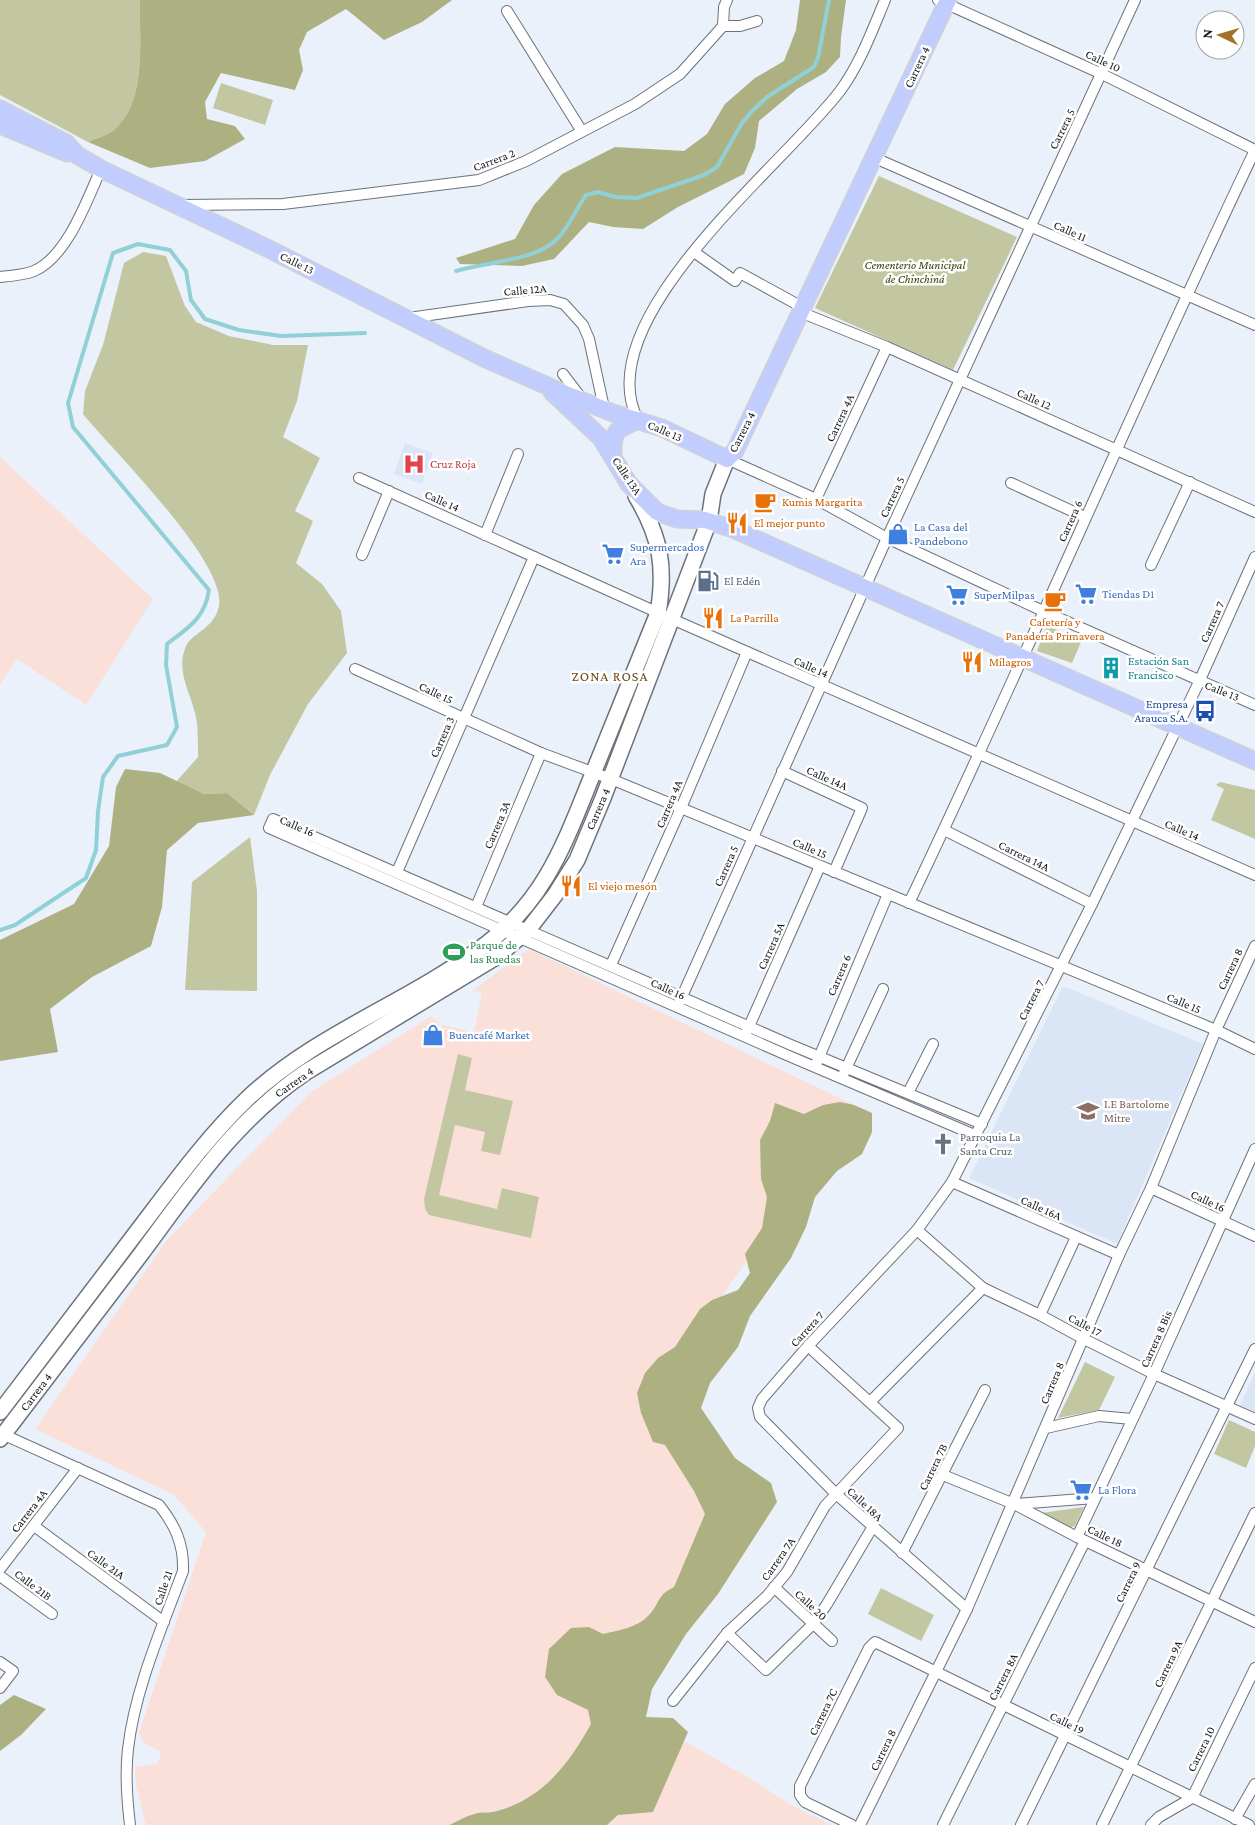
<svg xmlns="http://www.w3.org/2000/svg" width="1255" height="1825" font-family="'Crimson Pro',serif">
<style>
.industrial{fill:#fae0d9}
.built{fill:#dae6f6}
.green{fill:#c3c7a1}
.forest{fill:#adb182}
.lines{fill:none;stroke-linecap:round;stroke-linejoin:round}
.stream{stroke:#91d0d6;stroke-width:4}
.minor-casing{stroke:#6c727b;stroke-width:12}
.secondary-casing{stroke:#6c727b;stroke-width:18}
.primary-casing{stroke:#d1d1d2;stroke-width:19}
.minor{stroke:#fff;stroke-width:10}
.secondary{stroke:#fff;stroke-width:15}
.primary{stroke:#c2cdff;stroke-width:16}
.labels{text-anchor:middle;stroke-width:5;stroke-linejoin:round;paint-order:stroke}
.street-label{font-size:12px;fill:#181a1e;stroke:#fff}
.park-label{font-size:12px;font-style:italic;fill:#3c3f04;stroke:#fff}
.health-label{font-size:12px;fill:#be3a42;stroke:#fff;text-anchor:start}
.food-label{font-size:12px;fill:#c56008;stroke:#fff;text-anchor:start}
.shop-label{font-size:12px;fill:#366cbe;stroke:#fff;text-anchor:start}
.service-label{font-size:12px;fill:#4e5e75;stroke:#fff;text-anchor:start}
.culture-label{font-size:12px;fill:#0d838f;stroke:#fff;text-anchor:start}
.transit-label{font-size:12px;fill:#164399;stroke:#fff;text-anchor:end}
.leisure-label{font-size:12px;fill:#27864d;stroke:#fff;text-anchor:start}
.education-label{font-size:12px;fill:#785e54;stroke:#fff;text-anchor:start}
.worship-label{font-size:12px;fill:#5b616d;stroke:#fff;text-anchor:start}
.neighbourhood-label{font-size:14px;letter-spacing:1px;fill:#6f4d1a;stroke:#fff}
</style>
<rect width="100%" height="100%" fill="#eaf1fb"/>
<g class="industrial">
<path d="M 0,457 L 153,599 L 86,705 L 17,659 L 0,684 Z"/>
<path d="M 529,949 L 854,1105 L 653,1396 L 725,1531 L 637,1714 L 756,1782 L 793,1806 L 831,1825 L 607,1825 L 618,1815 L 552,1779 L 540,1791 L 519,1803 L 496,1811 L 477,1813 L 449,1825 L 146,1825 L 136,1785 L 135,1767 L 158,1763 L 161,1752 L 143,1742 L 139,1733 L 206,1532 L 174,1495 L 35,1429 L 167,1240 L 311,1092 L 431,1016 L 439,1022 L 438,1033 L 442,1033 L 442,1025 L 474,1032 L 482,992 L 472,991 Z"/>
</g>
<g class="built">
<path d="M 405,443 L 433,453 L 422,484 L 394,474 Z"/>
<path d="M 1063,986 L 1203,1044 L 1117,1244 L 969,1178 Z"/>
<path d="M 1255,1372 L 1255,1414 L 1239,1407 Z"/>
</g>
<g class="green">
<path d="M 0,0 L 140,0 C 139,39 147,100 116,128 C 109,135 97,138 88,142 L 0,95 Z"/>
<path d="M 221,83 L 273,100 L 265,125 L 213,108 Z"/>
<path d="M 879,176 L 1017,237 L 953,370 L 815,308 Z"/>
<path d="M 143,252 L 166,256 L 185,306 L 196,322 L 229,336 L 273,345 L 308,345 L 297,401 L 283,437 L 320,458 L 295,511 L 313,521 L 296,563 L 322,584 L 341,611 L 347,653 L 308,704 L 270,775 L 254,815 L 227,793 L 204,794 L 176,782 L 198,757 C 198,746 198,734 197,723 C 194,697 174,673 186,646 C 193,632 214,629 219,606 C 227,562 112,450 83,414 L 85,391 L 103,345 L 124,263 Z"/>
<path d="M 1047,625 L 1081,642 L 1072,663 L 1037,651 Z"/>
<path d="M 1220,782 L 1255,790 L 1255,839 L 1211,820 L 1224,789 L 1216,785 Z"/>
<path d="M 250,837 L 257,891 L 257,991 L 185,990 L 192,882 Z"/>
<path d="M 458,1054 L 472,1058 L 465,1090 L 513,1101 L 500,1155 L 481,1151 L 485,1132 L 455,1125 L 439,1195 L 497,1209 L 502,1188 L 539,1197 L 531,1238 L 429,1215 L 425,1209 L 424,1199 Z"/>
<path d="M 1085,1362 L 1115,1377 L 1099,1410 L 1058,1418 Z"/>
<path d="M 1229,1420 L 1255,1432 L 1255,1446 L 1246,1468 L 1214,1454 Z"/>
<path d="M 1084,1507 L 1075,1526 L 1070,1528 L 1041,1513 Z"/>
<path d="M 881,1588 L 934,1615 L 921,1641 L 868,1614 Z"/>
</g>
<g class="forest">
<path d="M 140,0 L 452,0 L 422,22 L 384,40 L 346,9 L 307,32 L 299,50 L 303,70 L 295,90 L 221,73 L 205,102 L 207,119 L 235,126 L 245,139 L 205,161 L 150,168 L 88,142 C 97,138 109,135 116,128 C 147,100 139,39 140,0 Z"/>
<path d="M 800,0 L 846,0 L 841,37 L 840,57 L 826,72 L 797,89 L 759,121 L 755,148 L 744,174 L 678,207 L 643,229 L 613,227 L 589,222 L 554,259 L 522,266 L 460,264 L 456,258 L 515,239 L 534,205 L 562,174 L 615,147 L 684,151 L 707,134 L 725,104 L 755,78 L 784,61 L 796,30 Z"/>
<path d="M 125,769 L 160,773 L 204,794 L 227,793 L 254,815 L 198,823 L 167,850 L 162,907 L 151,946 L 92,977 L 50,1009 L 58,1052 L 0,1061 L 0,940 L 74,904 L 109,846 L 116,787 Z"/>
<path d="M 840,1102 L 854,1105 L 872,1113 L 872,1132 L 862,1154 L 837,1171 L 815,1197 L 806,1227 L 791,1258 L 750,1316 L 738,1347 L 710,1383 L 701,1408 L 735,1458 L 771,1483 L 777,1502 L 718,1594 L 686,1634 L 652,1689 L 646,1717 L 673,1718 L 688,1732 L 653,1812 L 618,1815 L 607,1825 L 449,1825 C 458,1821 468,1815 478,1813 C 484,1812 491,1813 497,1811 C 542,1799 569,1764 591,1724 L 588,1710 L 557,1695 L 545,1677 L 549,1649 L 571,1628 L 589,1627 L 603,1634 C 619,1630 637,1628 649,1615 C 661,1602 656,1596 674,1587 L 705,1514 L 694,1491 L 665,1445 L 653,1442 L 641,1413 L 637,1393 L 645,1373 L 658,1358 L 675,1347 L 700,1309 L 712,1300 L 738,1290 L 750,1273 L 745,1254 L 762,1228 L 767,1197 L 761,1179 L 760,1140 L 770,1121 L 775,1103 L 804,1114 L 823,1105 Z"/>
<path d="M 14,1695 L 46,1709 L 21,1735 L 0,1751 L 0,1705 Z"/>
</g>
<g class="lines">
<g class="stream">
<path d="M 456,271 C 485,262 534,261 556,240 C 568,229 576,209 586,195 L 598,192 L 615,197 L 637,198 L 704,175 L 717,167 L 742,123 L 752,111 L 767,97 L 814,67 L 818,58 L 829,0"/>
<path d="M 0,930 L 15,925 L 86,878 L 96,850 L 98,811 L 103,777 L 118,756 L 167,745 L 177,727 L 166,665 L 167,644 C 188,628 205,618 209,590 L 73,427 L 68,403 L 113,253 L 138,244 L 170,250 L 186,271 L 191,300 L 205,319 L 239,330 L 281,336 L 365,333"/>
</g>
<g class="minor-casing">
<g id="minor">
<path d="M 938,0 L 1102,74 L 1255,150"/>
<path d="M 507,11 L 581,130"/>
<path d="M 723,26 L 740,26 L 757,21"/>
<path d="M 875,158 L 1255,325"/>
<path d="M 181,205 L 283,204 L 479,180 L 526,161 L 635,104 L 680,74 L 723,26 L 724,7 L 727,0"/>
<path d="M 694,252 L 735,281 L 740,273 L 802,307"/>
<path d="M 0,277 C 11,276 24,275 34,271 C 67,257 87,200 101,169"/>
<path d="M 800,312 L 887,347 L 1255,512"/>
<path d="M 409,318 L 528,301 L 550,300 L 564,304 L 583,325 L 589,339 L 604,408"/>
<path d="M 563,374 L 582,399"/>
<path d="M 638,420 C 586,319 784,165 840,91 C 860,64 872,31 885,0"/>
<path d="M 727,459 L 816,499 L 887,538 L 1043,611 L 1255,705"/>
<path d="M 359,478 L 672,619 L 1255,875"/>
<path d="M 1011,483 L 1085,517"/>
<path d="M 816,499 L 887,347"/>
<path d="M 485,535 L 518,454"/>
<path d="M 362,555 L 389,491"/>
<path d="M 1151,565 L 1190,482"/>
<path d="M 355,669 L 541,753 L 611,779 L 1216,1030 L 1255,1049"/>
<path d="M 782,771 L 862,808 L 834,872"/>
<path d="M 944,830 L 1092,904"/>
<path d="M 397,872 L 534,557"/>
<path d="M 909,903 C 1028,654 1136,399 1255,150"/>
<path d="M 476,907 L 541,753"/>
<path d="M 611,965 L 681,808 L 747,652"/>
<path d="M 680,1001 L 887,538 L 1135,0"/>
<path d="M 747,1031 L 820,866"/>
<path d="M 817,1062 L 888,894"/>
<path d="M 844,1073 L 883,989"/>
<path d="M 908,1093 L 933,1044"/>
<path d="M 977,1136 L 789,1056 L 269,828 L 273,819 L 791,1045 L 982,1124"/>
<path d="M 952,1182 L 1119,1255"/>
<path d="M 1151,1188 L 1255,1236"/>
<path d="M 917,1230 L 983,1288 L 1040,1315 L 1084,1339 L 1154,1374 L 1255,1419"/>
<path d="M 1040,1315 L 1076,1237"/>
<path d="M 870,1402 L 983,1288"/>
<path d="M 1046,1428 L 1099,1416 L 1132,1419"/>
<path d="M 0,1433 L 159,1505 C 175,1525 184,1544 183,1571 C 162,1628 135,1688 128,1749 C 125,1774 127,1800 130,1825"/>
<path d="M 943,1475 L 1014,1504 L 1077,1537 L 1255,1622"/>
<path d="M 1015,1504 L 1095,1498"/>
<path d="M 34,1526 L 164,1622"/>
<path d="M 1077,1537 L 1154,1374 L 1255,1149"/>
<path d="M 902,1553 L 985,1390"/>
<path d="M 0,1569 L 78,1468"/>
<path d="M 0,1576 L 52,1614"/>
<path d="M 774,1587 L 832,1641"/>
<path d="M 967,1609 L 836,1494 L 760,1417 L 758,1408 L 762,1399 L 808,1346 L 917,1230 L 952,1182 L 1092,904 L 1199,682 L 1255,557"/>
<path d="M 727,1633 L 766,1670 L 813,1624 L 827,1604 L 872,1528"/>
<path d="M 0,1662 L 13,1671 L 0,1688"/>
<path d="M 673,1701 L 727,1633 L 767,1596 L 787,1572 L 825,1506 L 898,1428 L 808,1346"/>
<path d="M 1235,1819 L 1255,1784"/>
<path d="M 852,1825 L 805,1802 L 800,1795 L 800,1786 L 869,1648 L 875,1642 L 1249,1825"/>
<path d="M 860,1825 L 967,1609 L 1119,1255 L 1151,1188 L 1216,1030 L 1255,946"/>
<path d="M 943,1825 L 1085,1541"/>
<path d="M 1021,1825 L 1255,1349"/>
<path d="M 1102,1825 L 1255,1513"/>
<path d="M 1151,1825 L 1159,1817 L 1192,1798 L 1255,1668"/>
</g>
</g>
<g class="secondary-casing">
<g id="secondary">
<path d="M 0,1412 C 44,1354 88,1296 133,1237 C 169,1190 205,1139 248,1098 C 316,1034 407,1003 481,948 C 546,901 565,842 594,771 C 615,718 637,666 658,613 C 666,566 660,536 636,496"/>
<path d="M 0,1439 C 47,1378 94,1316 141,1254 C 190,1188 236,1119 306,1072 L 496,957 L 528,930 L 555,895 L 577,860 L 603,798 L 709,521 L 713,494 L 727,459"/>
</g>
</g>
<g class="primary-casing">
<g id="primary">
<path d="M 0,109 L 66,143 L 77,155 L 101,169 L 269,249 L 484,358 L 568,395 L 613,413 L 662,428 L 727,459 L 735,451 L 948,0"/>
<path d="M 0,125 L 67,153"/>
<path d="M 552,392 L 601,438 L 629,484 L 657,512 L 677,519 L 705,520 L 733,529 L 1255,761"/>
<path d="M 613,456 C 613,430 615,430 638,420"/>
</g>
</g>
<use href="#minor" class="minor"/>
<use href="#secondary" class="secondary"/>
<use href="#primary" class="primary"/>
</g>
<defs>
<g id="hospital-bare" transform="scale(1.725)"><path d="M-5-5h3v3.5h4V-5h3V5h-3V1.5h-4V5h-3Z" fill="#e0444e" stroke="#fff" stroke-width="2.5" paint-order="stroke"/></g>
<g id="cafe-bare" transform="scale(1.725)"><path d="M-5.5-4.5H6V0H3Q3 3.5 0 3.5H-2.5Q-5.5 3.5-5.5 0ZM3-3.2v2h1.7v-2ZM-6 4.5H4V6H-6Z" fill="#e8710a" stroke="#fff" stroke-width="2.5" paint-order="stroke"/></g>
<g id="restaurant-bare" transform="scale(1.725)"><path d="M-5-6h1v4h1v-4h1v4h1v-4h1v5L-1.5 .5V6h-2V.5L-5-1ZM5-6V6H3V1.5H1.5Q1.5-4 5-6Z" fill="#e8710a" stroke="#fff" stroke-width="2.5" paint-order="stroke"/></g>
<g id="shop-bare" transform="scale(1.725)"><path d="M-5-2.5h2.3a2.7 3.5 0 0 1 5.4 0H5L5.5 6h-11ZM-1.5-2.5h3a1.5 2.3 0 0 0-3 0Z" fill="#3f7fe0" stroke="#fff" stroke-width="2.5" paint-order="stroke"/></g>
<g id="supermarket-bare" transform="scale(1.725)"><path d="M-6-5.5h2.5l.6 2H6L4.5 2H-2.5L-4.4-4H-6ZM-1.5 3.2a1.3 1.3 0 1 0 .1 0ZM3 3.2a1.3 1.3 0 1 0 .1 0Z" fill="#3f7fe0" stroke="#fff" stroke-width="2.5" paint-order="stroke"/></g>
<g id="fuel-bare" transform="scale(1.725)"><path d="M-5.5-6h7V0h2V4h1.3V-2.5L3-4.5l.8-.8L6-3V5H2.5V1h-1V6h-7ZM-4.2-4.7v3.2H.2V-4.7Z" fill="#5c6f8a" stroke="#fff" stroke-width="2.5" paint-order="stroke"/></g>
<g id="building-bare" transform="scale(1.725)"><path d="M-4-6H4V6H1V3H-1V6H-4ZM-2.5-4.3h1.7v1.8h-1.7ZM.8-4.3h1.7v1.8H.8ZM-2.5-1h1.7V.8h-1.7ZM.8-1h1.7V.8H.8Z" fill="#0f9aa8" stroke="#fff" stroke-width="2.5" paint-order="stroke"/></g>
<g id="bus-bare" transform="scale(1.725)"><path d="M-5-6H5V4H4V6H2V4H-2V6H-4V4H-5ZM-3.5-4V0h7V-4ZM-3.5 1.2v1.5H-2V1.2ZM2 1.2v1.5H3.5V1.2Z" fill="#1a4fb4" stroke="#fff" stroke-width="2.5" paint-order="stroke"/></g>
<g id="stadium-bare" transform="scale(1.725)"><path d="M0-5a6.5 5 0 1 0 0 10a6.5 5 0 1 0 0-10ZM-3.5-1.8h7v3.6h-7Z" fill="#2e9e5b" stroke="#fff" stroke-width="2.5" paint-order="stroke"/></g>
<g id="school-bare" transform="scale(1.725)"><path d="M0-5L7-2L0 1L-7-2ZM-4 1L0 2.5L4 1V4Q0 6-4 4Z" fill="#8d6e63" stroke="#fff" stroke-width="2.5" paint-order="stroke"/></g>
<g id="church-bare" transform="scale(1.725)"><path d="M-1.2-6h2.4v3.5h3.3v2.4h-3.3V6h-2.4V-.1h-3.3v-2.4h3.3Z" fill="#6b7280" stroke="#fff" stroke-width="2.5" paint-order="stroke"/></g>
</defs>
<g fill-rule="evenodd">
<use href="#hospital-bare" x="414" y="464"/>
<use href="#cafe-bare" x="765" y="502"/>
<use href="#restaurant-bare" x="737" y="523"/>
<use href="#shop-bare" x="898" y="534"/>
<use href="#supermarket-bare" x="613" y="554"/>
<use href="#fuel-bare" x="708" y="581"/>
<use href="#supermarket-bare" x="1086" y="594"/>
<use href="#supermarket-bare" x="957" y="595"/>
<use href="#cafe-bare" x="1055" y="601"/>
<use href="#restaurant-bare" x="713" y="618"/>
<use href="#restaurant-bare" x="972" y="662"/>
<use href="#building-bare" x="1111" y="668"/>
<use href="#bus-bare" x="1205" y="711"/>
<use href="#restaurant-bare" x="571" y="886"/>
<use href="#stadium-bare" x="454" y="952"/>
<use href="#shop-bare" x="433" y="1035"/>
<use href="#school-bare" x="1088" y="1111"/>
<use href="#church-bare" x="943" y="1144"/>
<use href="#supermarket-bare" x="1081" y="1490"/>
</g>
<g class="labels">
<g class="street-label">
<text transform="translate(1103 61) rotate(25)" y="4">Calle 10</text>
<text transform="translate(917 67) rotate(-65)" y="4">Carrera 4</text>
<text transform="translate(1062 129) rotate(-64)" y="4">Carrera 5</text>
<text transform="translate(494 160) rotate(-21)" y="4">Carrera 2</text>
<text transform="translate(1070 231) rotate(24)" y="4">Calle 11</text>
<text transform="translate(297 263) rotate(26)" y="4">Calle 13</text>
<text transform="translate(525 290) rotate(-5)" y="4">Calle 12A</text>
<text transform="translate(1034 399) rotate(24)" y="4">Calle 12</text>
<text transform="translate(840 418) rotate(-65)" y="4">Carrera 4A</text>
<text transform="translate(665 431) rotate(23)" y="4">Calle 13</text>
<text transform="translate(742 432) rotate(-63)" y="4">Carrera 4</text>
<text transform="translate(627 476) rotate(56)" y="4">Calle 13A</text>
<text transform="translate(892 497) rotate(-65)" y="4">Carrera 5</text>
<text transform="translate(442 501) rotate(24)" y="4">Calle 14</text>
<text transform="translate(1070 521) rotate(-66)" y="4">Carrera 6</text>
<text transform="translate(1212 622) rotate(-66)" y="4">Carrera 7</text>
<text transform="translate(811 667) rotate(24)" y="4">Calle 14</text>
<text transform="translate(1222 691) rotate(22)" y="4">Calle 13</text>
<text transform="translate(436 693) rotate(25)" y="4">Calle 15</text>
<text transform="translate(442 737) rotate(-66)" y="4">Carrera 3</text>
<text transform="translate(827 778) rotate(24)" y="4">Calle 14A</text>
<text transform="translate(669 804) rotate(-67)" y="4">Carrera 4A</text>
<text transform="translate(598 809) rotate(-67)" y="4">Carrera 4</text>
<text transform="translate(497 825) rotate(-67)" y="4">Carrera 3A</text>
<text transform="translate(297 826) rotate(23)" y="4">Calle 16</text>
<text transform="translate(1182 830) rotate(23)" y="4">Calle 14</text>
<text transform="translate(810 848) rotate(23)" y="4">Calle 15</text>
<text transform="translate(1024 856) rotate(26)" y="4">Carrera 14A</text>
<text transform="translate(726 866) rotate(-66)" y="4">Carrera 5</text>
<text transform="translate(771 946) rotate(-66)" y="4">Carrera 5A</text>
<text transform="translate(1230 969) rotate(-65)" y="4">Carrera 8</text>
<text transform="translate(839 975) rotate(-67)" y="4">Carrera 6</text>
<text transform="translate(668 989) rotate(24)" y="4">Calle 16</text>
<text transform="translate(1031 1000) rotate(-63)" y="4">Carrera 7</text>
<text transform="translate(1184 1003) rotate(23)" y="4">Calle 15</text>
<text transform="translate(294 1082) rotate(-35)" y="4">Carrera 4</text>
<text transform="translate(1208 1201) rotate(25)" y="4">Calle 16</text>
<text transform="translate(1041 1208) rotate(24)" y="4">Calle 16A</text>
<text transform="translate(1085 1325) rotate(28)" y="4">Calle 17</text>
<text transform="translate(807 1329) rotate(-48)" y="4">Carrera 7</text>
<text transform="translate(1156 1339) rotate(-66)" y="4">Carrera 8 Bis</text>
<text transform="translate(1052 1383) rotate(-67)" y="4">Carrera 8</text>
<text transform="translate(36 1392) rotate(-53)" y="4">Carrera 4</text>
<text transform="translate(933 1467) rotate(-64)" y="4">Carrera 7B</text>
<text transform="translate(865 1504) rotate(43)" y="4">Calle 18A</text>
<text transform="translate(29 1511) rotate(-52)" y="4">Carrera 4A</text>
<text transform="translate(1105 1536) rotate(25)" y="4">Calle 18</text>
<text transform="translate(778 1559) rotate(-55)" y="4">Carrera 7A</text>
<text transform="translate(106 1564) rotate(36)" y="4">Calle 21A</text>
<text transform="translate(1128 1582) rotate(-64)" y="4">Carrera 9</text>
<text transform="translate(33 1585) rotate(37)" y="4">Calle 21B</text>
<text transform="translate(163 1588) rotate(-71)" y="4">Calle 21</text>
<text transform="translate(811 1605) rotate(43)" y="4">Calle 20</text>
<text transform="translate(1168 1664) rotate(-64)" y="4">Carrera 9A</text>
<text transform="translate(1003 1677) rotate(-63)" y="4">Carrera 8A</text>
<text transform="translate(823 1712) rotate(-64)" y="4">Carrera 7C</text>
<text transform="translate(1067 1723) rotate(26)" y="4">Calle 19</text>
<text transform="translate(1201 1749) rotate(-64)" y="4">Carrera 10</text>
<text transform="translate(883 1750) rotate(-64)" y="4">Carrera 8</text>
</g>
<g class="park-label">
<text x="915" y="269">Cementerio Municipal<tspan x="915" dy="14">de Chinchiná</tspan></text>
</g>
<g class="health-label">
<text x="430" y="468">Cruz Roja</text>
</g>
<g class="food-label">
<text x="782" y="506">Kumis Margarita</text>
<text x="754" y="527">El mejor punto</text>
<text x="730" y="622">La Parrilla</text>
<text x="1055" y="626" text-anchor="middle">Cafetería y<tspan x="1055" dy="14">Panadería Primavera</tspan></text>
<text x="989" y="666">Milagros</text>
<text x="588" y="890">El viejo mesón</text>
</g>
<g class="shop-label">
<text x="914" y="531">La Casa del<tspan x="914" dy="14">Pandebono</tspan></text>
<text x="630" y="551">Supermercados<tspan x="630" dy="14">Ara</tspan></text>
<text x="1102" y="598">Tiendas D1</text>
<text x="974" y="599">SuperMilpas</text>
<text x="449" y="1039">Buencafé Market</text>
<text x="1098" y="1494">La Flora</text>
</g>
<g class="service-label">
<text x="724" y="585">El Edén</text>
</g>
<g class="culture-label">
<text x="1128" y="665">Estación San<tspan x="1128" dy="14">Francisco</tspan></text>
</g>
<g class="transit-label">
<text x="1188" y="708">Empresa<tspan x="1188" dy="14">Arauca S.A.</tspan></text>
</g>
<g class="leisure-label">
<text x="470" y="949">Parque de<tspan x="470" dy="14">las Ruedas</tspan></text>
</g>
<g class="education-label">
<text x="1104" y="1108">I.E Bartolome<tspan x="1104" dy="14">Mitre</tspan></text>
</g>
<g class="worship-label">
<text x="960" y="1141">Parroquia La<tspan x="960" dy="14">Santa Cruz</tspan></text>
</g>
<g class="neighbourhood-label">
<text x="610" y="681">ZONA ROSA</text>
</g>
</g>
<g transform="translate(1220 35) rotate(275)"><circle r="24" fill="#ffffff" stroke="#a3a3a5"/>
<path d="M0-4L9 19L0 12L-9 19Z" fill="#a27226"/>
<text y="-8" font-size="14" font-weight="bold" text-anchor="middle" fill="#181a1e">N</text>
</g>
</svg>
